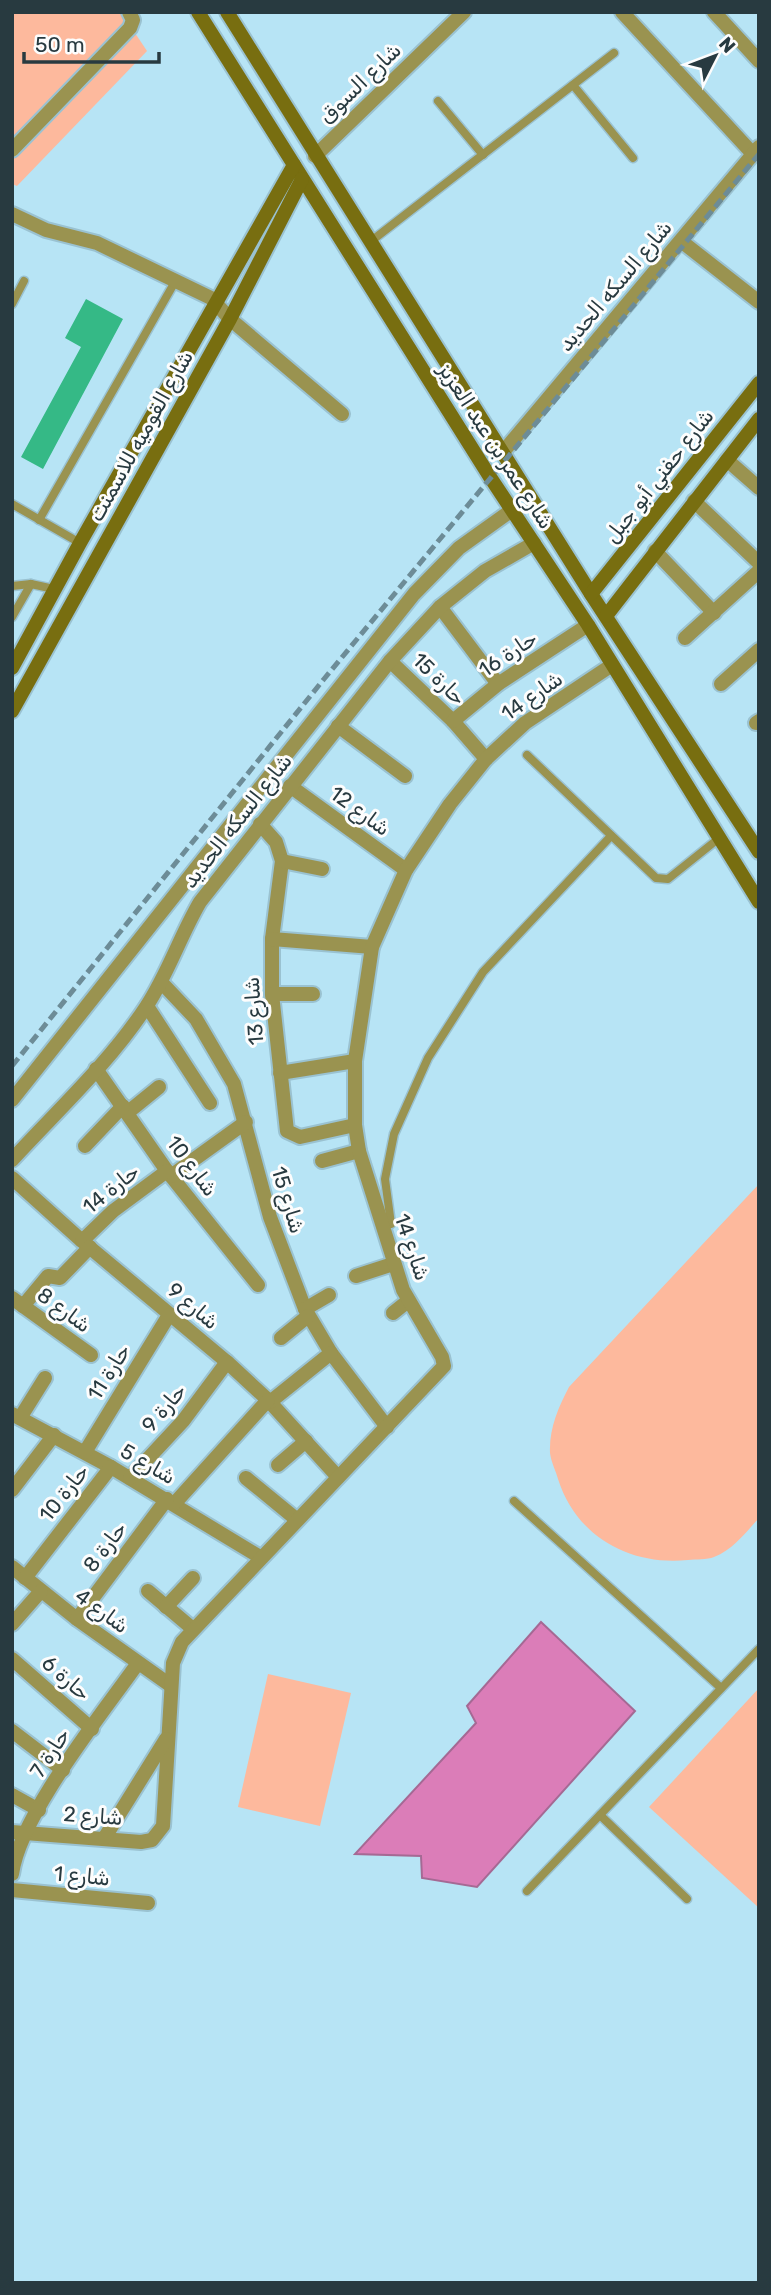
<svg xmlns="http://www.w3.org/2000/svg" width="771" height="2295" font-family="Rubik,Vazirmatn,sans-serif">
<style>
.green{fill:#fdb99d}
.water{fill:#db7db8;stroke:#a56994;stroke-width:2}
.building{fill:#35b986}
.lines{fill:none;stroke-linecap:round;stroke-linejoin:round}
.lane-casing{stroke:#9ac2d1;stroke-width:11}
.street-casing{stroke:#9ac2d1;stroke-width:18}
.secondary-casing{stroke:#9ac2d1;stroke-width:18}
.lane{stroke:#9a9350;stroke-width:8}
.street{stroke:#9a9350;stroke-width:14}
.secondary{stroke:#786e10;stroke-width:14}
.rail{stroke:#6d8c97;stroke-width:5;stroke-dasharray:10 5;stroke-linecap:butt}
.labels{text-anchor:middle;stroke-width:6;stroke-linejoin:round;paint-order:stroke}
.street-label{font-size:21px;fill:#283a40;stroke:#fdfdfd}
</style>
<rect width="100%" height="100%" fill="#b7e4f5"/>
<g class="green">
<path d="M 12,12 L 121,12 L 147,51 L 17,186 L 12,184 Z"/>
<path d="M 759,1184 L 759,1518 C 745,1533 734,1549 714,1557 C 707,1560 696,1559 688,1560 C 629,1566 576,1536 558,1479 C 556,1471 551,1462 550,1453 C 549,1429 558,1408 569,1387 Z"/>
<path d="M 268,1674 L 351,1693 L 320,1826 L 238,1807 Z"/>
<path d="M 759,1688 L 759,1908 L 649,1807 Z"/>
</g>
<path class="water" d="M 541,1622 L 635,1711 L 477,1887 L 422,1878 L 421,1856 L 355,1854 L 476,1723 L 467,1706 Z"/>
<path class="building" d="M 86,299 L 123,319 L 43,469 L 21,457 L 81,347 L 65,338 Z"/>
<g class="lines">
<g class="lane-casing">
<g id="lane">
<path d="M 573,85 L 633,158"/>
<path d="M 438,101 L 483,155"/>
<path d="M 370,242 L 614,53"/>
<path d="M 12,304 L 24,281"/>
<path d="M 12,504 L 80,543"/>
<path d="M 39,520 L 176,280"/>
<path d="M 12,586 L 31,584 L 54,589"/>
<path d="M 12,617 L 31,584"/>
<path d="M 527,755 L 656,878 L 668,879 L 718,839"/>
<path d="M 391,1224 L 385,1179 L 394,1134 L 428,1058 L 483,972 L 611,836"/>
<path d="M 514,1501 L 721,1688"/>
<path d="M 600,1815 L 687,1899"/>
<path d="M 527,1891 L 759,1649"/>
</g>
</g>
<g class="street-casing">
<g id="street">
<path d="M 622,12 L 753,154"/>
<path d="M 714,12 L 759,61"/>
<path d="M 12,150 L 130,28 L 133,20 L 129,12"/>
<path d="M 315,156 L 464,12"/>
<path d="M 12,214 L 46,230 L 97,243 L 211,298 L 230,319 L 342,414"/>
<path d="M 681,241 L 759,302"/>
<path d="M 503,452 L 759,147"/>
<path d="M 727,460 L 759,488"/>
<path d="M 694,501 L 759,563"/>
<path d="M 655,551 L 714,613"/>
<path d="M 440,607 L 498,684"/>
<path d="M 685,638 L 759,571"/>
<path d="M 390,661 L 453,721 L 486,759"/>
<path d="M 721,684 L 759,650"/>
<path d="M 453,721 L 498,684 L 588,625"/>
<path d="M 756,723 L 759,721"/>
<path d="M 338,726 L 405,776"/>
<path d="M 290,786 L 406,870"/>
<path d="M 260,824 L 276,842 L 282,861 L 272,939 L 272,994 L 287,1131 L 300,1137 L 355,1125"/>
<path d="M 282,861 L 322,869"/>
<path d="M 272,939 L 372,947"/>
<path d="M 161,982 L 196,1019 L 234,1084 L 270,1217 L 305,1309 L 331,1353 L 387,1427"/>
<path d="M 272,994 L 313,994"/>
<path d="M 147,1006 L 210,1103"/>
<path d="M 96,1069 L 167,1171 L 258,1285"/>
<path d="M 280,1073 L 355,1061"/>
<path d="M 12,1100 L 414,594 L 459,548 L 512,510"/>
<path d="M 127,1113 L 159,1087"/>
<path d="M 85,1146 L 123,1106"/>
<path d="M 12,1160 C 58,1110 109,1063 146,1007 C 168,974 180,936 200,902 L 390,661 L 440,607 L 485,571 L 534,543"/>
<path d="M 322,1161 L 359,1151"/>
<path d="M 171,1176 L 246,1122"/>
<path d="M 12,1178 L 82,1241 L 227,1362 L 268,1400 L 338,1477"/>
<path d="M 82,1241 L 113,1211 L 167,1171"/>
<path d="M 356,1276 L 393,1264"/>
<path d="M 12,1298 L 91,1355"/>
<path d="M 23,1306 L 48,1276 L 60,1278 L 90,1247"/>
<path d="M 305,1309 L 329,1295"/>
<path d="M 393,1313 L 408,1301"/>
<path d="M 281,1338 L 308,1316"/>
<path d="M 270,1402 L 331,1353"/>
<path d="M 12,1414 L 111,1467 L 260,1557"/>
<path d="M 20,1418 L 45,1378"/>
<path d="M 85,1452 L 169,1315"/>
<path d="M 278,1465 L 306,1441"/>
<path d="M 130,1478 L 183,1421 L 227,1362"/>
<path d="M 246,1478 L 296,1519"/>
<path d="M 12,1490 L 54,1435"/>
<path d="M 174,1504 L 268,1400"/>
<path d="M 12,1567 L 77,1619 L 170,1685"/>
<path d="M 25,1578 L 111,1467"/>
<path d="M 148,1591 L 193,1629"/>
<path d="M 166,1607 L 193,1578"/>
<path d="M 77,1619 L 167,1499"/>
<path d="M 12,1624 L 41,1591"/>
<path d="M 12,1659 L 92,1729"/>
<path d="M 12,1731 L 63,1770"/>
<path d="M 12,1795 L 39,1810"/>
<path d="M 12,1832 L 141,1842 L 152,1840 L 163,1826 L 173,1663 L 182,1642 L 444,1366 L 442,1357 L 403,1290 L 359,1151 L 355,1125 L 355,1061 L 372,947 L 406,870 L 450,804 L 486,759 L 525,723 L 612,665"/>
<path d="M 105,1837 L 166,1739"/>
<path d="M 12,1874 C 20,1815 102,1714 138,1663"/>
<path d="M 12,1890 L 148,1903"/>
</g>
</g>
<g class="secondary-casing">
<g id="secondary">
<path d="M 198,12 L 490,477 L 588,625 L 759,902"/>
<path d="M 227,12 L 591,594 L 759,852"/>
<path d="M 591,594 L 759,383"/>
<path d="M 606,616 L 759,419"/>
<path d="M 12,668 L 80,543 L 294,165"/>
<path d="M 12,711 L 230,319 L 302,179"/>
</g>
</g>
<use href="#lane" class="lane"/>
<use href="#street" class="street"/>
<use href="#secondary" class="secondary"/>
<path class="rail" d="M 12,1066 L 324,679 L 759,154"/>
</g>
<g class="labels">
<g class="street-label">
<text transform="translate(360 83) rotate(-44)" y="7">شارع السوق</text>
<text transform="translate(615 286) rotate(-50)" y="7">شارع السكه الحديد</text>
<text transform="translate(141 436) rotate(-61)" y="7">شارع القوميه للاسمنت</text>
<text transform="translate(496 446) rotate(57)" y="7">شارع عمر بن عبد العزيز</text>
<text transform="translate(659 476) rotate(-52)" y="7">شارع حفني أبو جبل</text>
<text transform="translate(508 654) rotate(-34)" y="7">حارة 16</text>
<text transform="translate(439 679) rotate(44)" y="7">حارة 15</text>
<text transform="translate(532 696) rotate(-35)" y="7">شارع 14</text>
<text transform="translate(360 811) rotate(36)" y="7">شارع 12</text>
<text transform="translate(237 821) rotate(-52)" y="7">شارع السكه الحديد</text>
<text transform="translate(254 1011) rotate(-94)" y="7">شارع 13</text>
<text transform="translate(192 1166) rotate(53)" y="7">شارع 10</text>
<text transform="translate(111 1189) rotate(-39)" y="7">حارة 14</text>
<text transform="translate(288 1200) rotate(73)" y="7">شارع 15</text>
<text transform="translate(412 1247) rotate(71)" y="7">شارع 14</text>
<text transform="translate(193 1306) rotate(40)" y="7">شارع 9</text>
<text transform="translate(64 1310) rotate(36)" y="7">شارع 8</text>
<text transform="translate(109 1372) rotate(-58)" y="7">حارة 11</text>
<text transform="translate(164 1408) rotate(-50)" y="7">حارة 9</text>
<text transform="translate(148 1464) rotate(30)" y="7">شارع 5</text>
<text transform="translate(64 1493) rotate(-52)" y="7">حارة 10</text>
<text transform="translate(105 1547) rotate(-53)" y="7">حارة 8</text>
<text transform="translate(102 1611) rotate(36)" y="7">شارع 4</text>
<text transform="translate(66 1678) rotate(41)" y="7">حارة 6</text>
<text transform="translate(50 1753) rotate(-57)" y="7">حارة 7</text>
<text transform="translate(93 1816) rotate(4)" y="7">شارع 2</text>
<text transform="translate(82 1876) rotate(5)" y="7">شارع 1</text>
</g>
</g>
<rect width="771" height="2295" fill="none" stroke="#283a40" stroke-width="28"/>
<g transform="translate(715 56) rotate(48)" stroke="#fdfdfd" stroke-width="5" paint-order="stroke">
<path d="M0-5L12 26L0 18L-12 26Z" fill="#283a40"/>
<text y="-10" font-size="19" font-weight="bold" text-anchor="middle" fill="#283a40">N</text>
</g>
<path d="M24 52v10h135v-10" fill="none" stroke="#283a40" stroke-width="3.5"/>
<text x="35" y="52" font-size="21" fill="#283a40" stroke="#fdfdfd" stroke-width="5" paint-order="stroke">50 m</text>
</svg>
